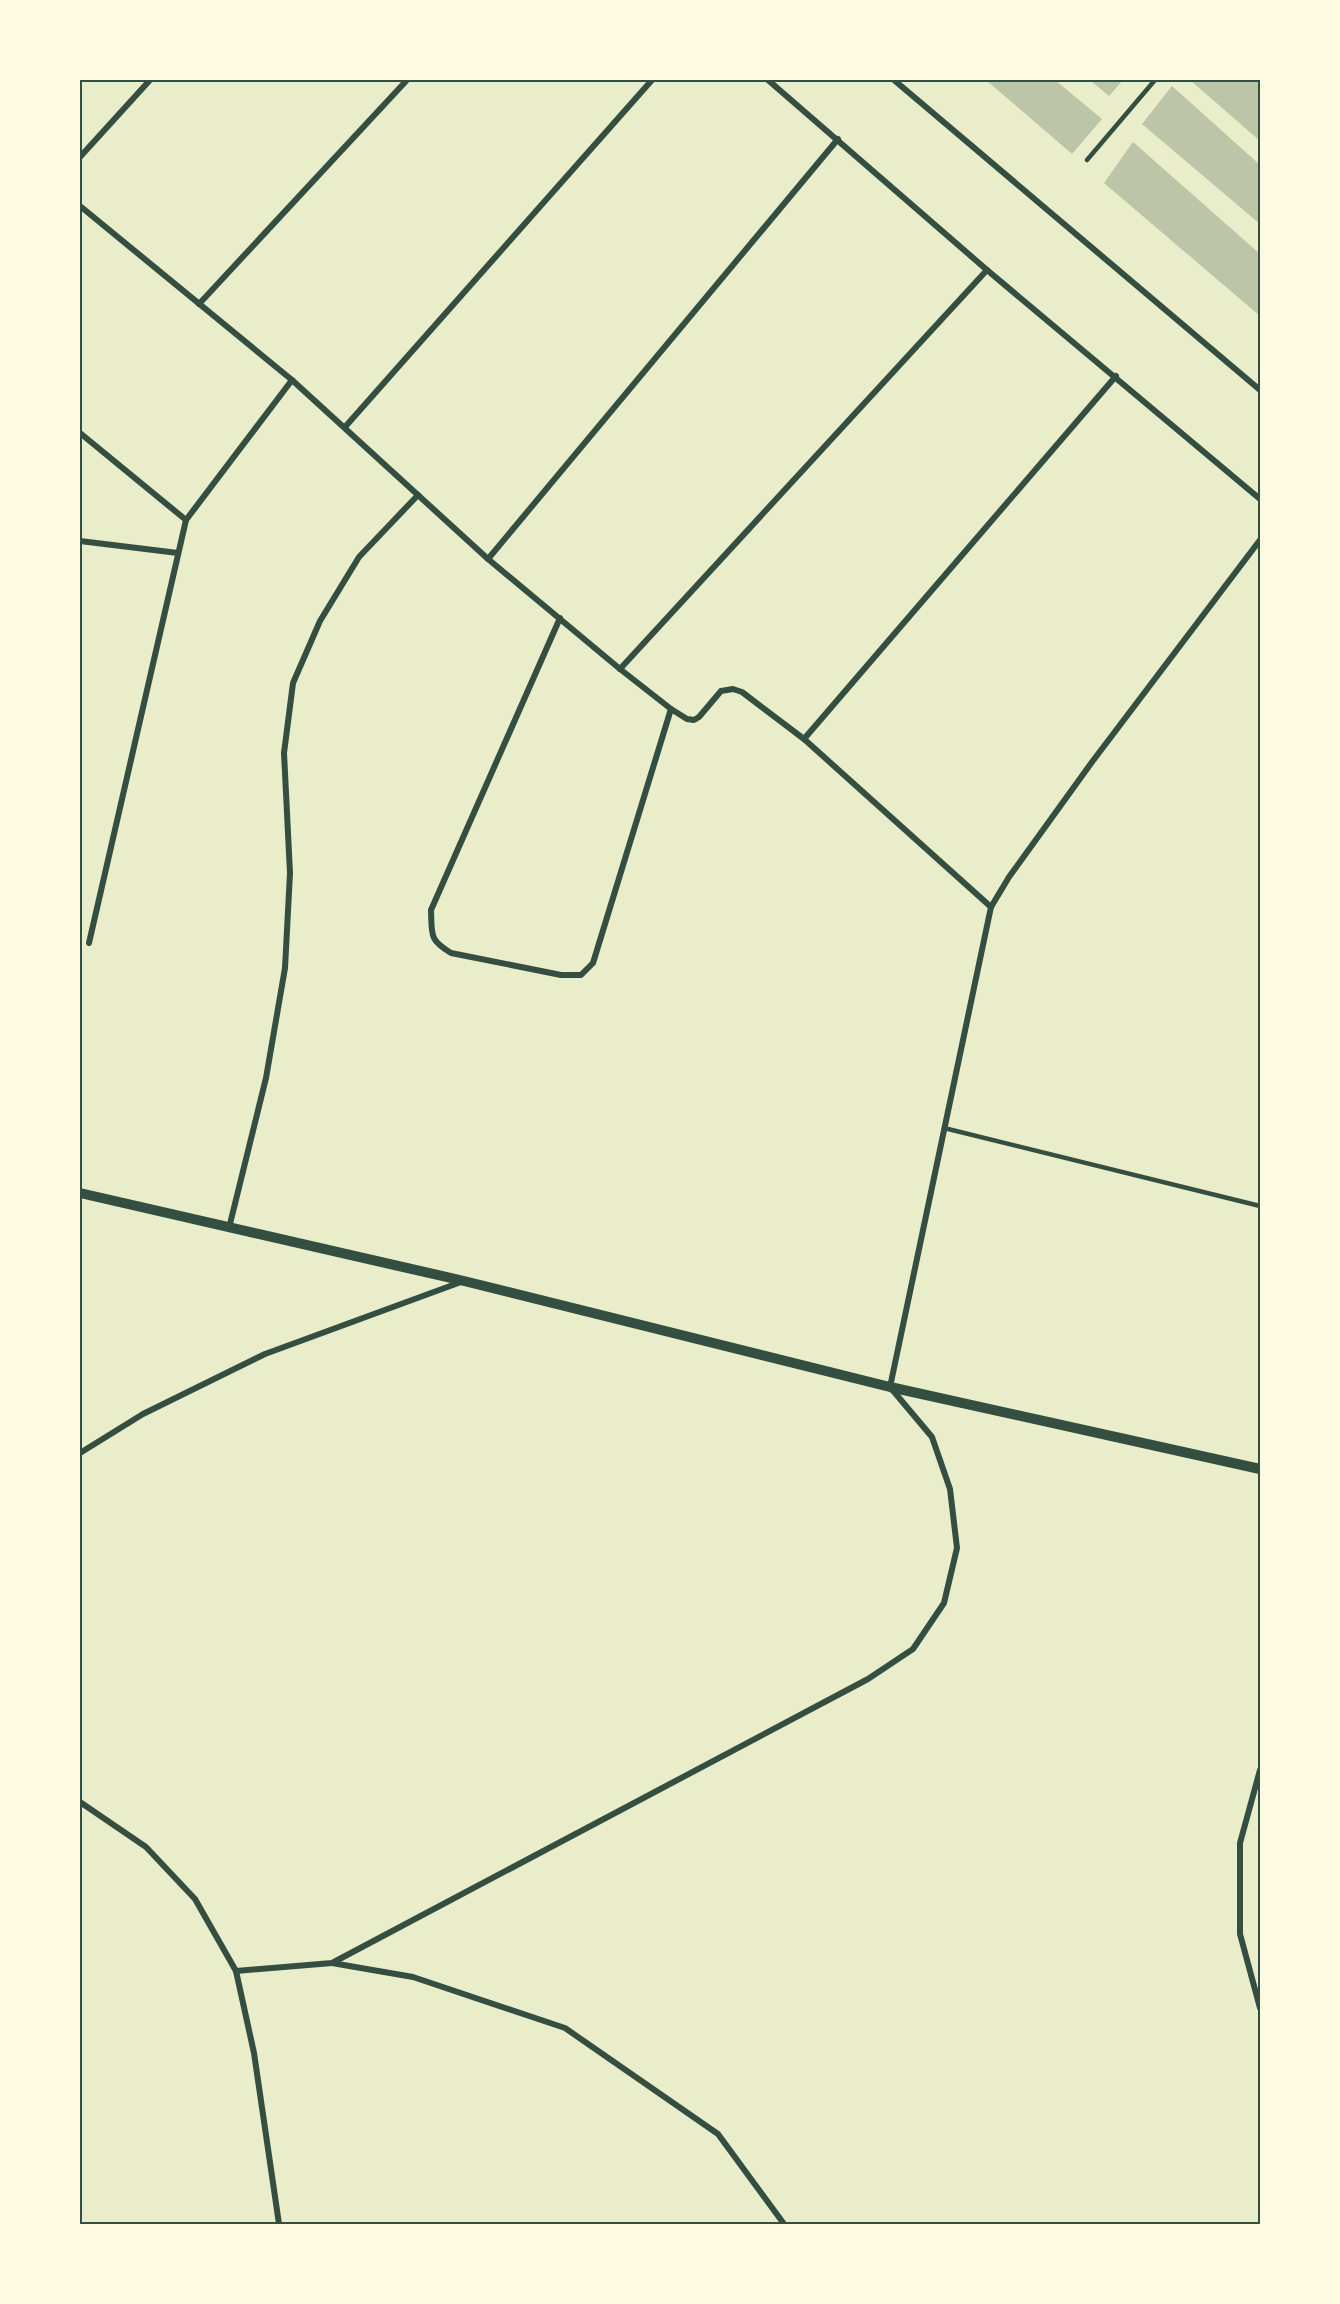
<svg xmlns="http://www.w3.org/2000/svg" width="1340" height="2304" font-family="'Golos Text',sans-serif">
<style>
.building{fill:#bcc5a7}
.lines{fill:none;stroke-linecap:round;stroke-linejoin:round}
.service{stroke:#344e41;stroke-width:4.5}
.minor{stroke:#344e41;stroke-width:6}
.tertiary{stroke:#344e41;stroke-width:10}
.neatline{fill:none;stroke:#344e41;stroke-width:2}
</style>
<rect width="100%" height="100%" fill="#e9edc9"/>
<g class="building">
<path d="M 986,80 L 1055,80 L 1102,119 L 1072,154 Z"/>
<path d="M 1090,80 L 1123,80 L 1109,96 Z"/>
<path d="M 1190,80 L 1256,80 L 1260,83 L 1260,141 Z"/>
<path d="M 1172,86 L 1260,165 L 1260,224 L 1142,124 Z"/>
<path d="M 1133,142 L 1260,254 L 1260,316 L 1104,183 Z"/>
</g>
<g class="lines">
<g class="service">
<path d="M 1087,160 L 1155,80"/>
<path d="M 944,1128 L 1260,1206"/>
</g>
<g class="minor">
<path d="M 768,80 L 987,270 L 1260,499"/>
<path d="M 894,80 L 1260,390"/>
<path d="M 80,157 L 150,80"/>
<path d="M 80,206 L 292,380 L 488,559 L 620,669 L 671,709 L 687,719 L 694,720 L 699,717 L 721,691 L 733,689 L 742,692 L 804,739 L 991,907"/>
<path d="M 199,304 L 407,80"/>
<path d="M 345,427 L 652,80"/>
<path d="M 80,433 L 186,520"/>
<path d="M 80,541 L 178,553"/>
<path d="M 488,559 L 838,139"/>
<path d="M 560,618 L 431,910 C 432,935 429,940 451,953 L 561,975 L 581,975 L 593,963 L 671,709"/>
<path d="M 620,669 L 987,270"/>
<path d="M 804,739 L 1116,376"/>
<path d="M 89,943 L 186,520 L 292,380"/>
<path d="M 229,1228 L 266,1078 L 285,968 L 290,873 L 284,753 L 293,683 L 320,621 L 359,557 L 418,495"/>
<path d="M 80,1453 L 143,1414 L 265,1354 L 461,1282"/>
<path d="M 1260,1770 L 1240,1843 L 1240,1934 L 1260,2008"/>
<path d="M 80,1802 L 146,1847 L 195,1899 L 236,1971 L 254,2053 L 279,2224"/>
<path d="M 332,1963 L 413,1977 L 565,2028 L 718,2134 L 784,2224"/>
<path d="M 236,1971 L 332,1963 L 868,1679 L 913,1649 L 944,1603 L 957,1548 L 950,1489 L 932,1437 L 890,1387 L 991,907 L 1009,877 L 1092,762 L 1260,540"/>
</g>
<path class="tertiary" d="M 80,1193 L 464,1281 L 890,1387 L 1260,1469"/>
</g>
<rect width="1340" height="2304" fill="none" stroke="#fefae0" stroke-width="162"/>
<rect x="81" y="81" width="1178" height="2142" class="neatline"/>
</svg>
